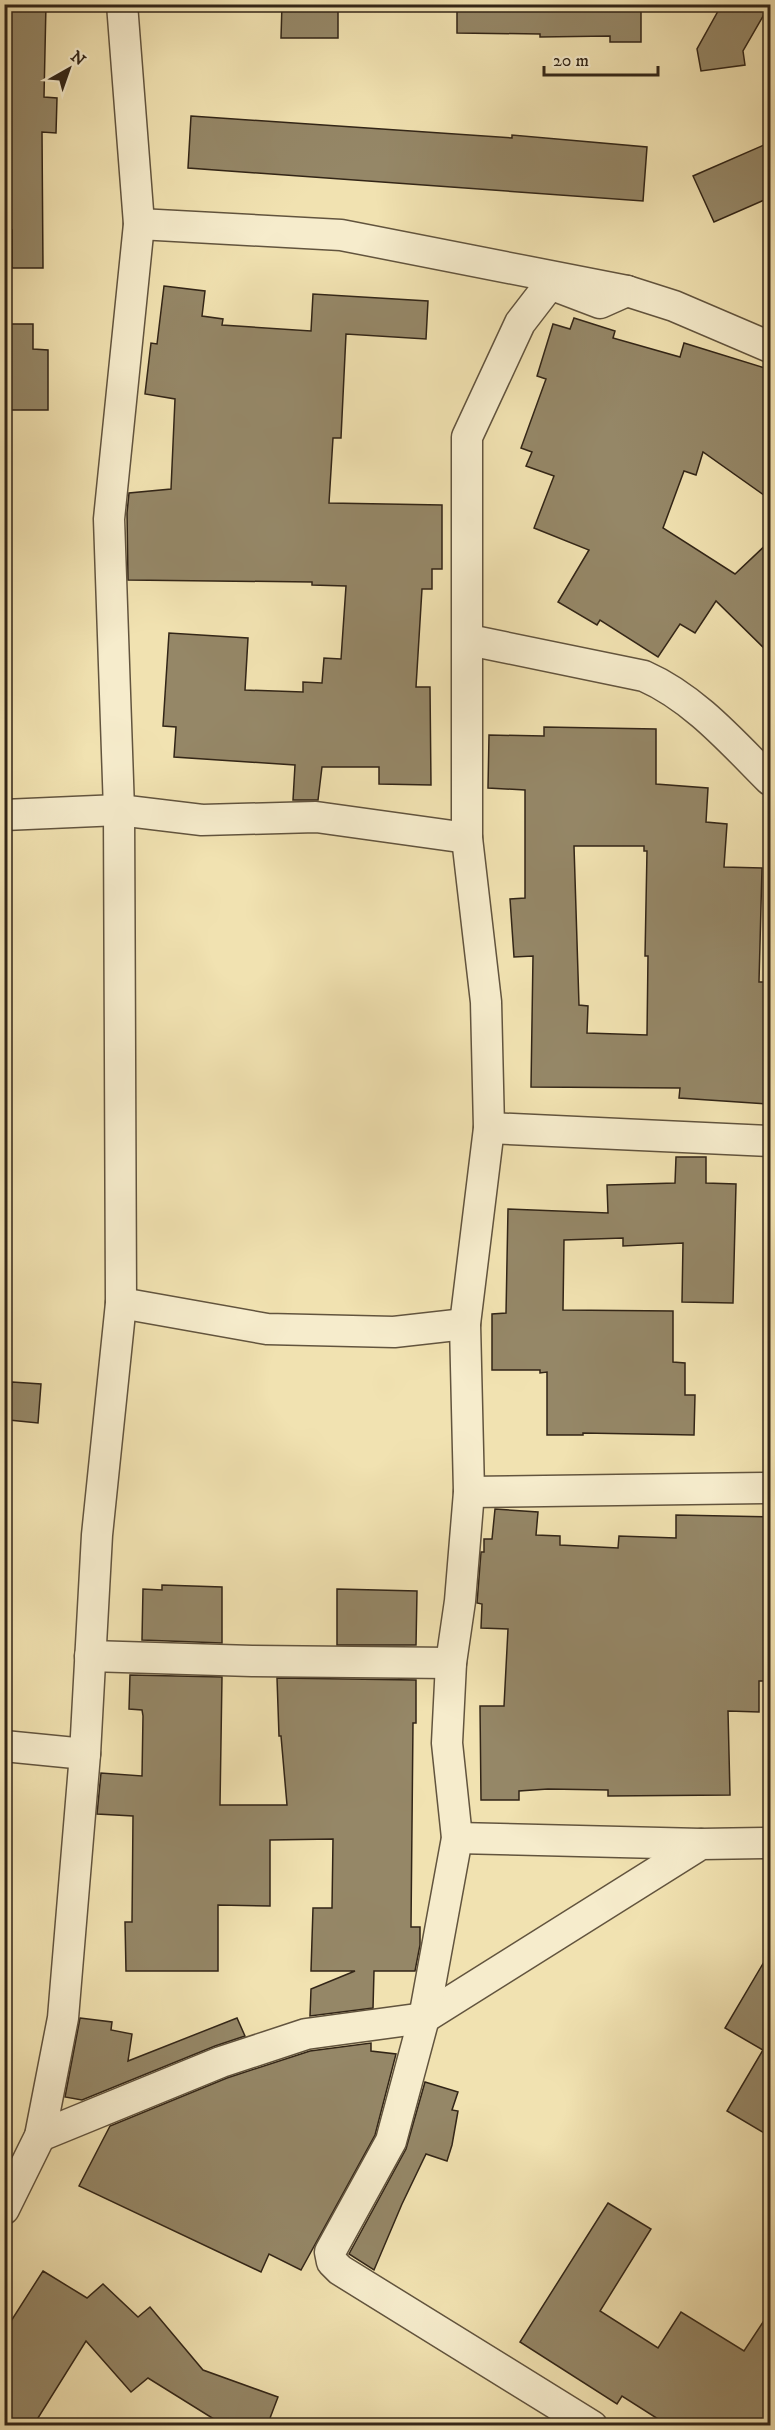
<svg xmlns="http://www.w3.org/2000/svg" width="775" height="2430" font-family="'IM FELL DW Pica',serif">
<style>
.building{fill:#958767;stroke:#322517;stroke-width:1.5;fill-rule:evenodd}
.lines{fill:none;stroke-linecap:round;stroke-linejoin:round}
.minor-casing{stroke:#62543e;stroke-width:33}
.minor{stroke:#f6eccc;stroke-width:30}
</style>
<rect width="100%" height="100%" fill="#f1e2b1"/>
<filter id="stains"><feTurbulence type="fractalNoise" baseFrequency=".00333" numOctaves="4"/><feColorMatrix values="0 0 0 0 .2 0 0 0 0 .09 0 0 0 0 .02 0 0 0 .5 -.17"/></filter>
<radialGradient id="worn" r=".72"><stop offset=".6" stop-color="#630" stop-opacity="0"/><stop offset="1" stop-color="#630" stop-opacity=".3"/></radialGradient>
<g class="building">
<path d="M 4,4 L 46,4 L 44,97 L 57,98 L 56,133 L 42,132 L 43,268 L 12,268 L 12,230 L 4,230 Z"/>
<path d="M 282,4 L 338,4 L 338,38 L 281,38 Z"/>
<path d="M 457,4 L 641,4 L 641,42 L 610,42 L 610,36 L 540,37 L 540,34 L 457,33 Z"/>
<path d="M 722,4 L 770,4 L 743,51 L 745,65 L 701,71 L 697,49 Z"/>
<path d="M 191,116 L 512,138 L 512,135 L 647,147 L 643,201 L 188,168 Z"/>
<path d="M 771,142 L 771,197 L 714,222 L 693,176 Z"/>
<path d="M 164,286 L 205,291 L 202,316 L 223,319 L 222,325 L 311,331 L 313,294 L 428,301 L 426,339 L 346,334 L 341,438 L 333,438 L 329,503 L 442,505 L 442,569 L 432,569 L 432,589 L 422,589 L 416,687 L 430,687 L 431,785 L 379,784 L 379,767 L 322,767 L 318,800 L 293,800 L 295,765 L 174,757 L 176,727 L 163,726 L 169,633 L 248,638 L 245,690 L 303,692 L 303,682 L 322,683 L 324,658 L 341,659 L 346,586 L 312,585 L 312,582 L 128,580 L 127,513 L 129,493 L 171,489 L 175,399 L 145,394 L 151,343 L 157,344 Z"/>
<path d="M 574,318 L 615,331 L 613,338 L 680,357 L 684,343 L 771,370 L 771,500 L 703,452 L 696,475 L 684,471 L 663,528 L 735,574 L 771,540 L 771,655 L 716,601 L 695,633 L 680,624 L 658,657 L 600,620 L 597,625 L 558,602 L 589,550 L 534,528 L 554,476 L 526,466 L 532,452 L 521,448 L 546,379 L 537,376 L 553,324 L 570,329 Z"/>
<path d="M 4,324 L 33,324 L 33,349 L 48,350 L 48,410 L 4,410 Z"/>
<path d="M 544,727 L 656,729 L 656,784 L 708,788 L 706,822 L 727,824 L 724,867 L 762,868 L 759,982 L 768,982 L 768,1053 L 770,1053 L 767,1104 L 679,1098 L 680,1088 L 531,1087 L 533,956 L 514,957 L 510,899 L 525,898 L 525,790 L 488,788 L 489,735 L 544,736 ZM 574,846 L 644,846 L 644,851 L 647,851 L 645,956 L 648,956 L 647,1035 L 587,1033 L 588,1006 L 579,1005 Z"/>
<path d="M 676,1157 L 706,1157 L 706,1183 L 736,1184 L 733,1303 L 682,1302 L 683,1243 L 623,1246 L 623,1238 L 564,1240 L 563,1310 L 673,1311 L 673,1362 L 685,1363 L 685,1395 L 695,1395 L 694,1435 L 583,1433 L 583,1435 L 547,1435 L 547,1372 L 540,1373 L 540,1370 L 492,1370 L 492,1314 L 506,1313 L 508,1209 L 608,1213 L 607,1185 L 675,1183 Z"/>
<path d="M 12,1382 L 41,1384 L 38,1423 L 9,1420 Z"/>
<path d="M 495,1509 L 538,1512 L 536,1535 L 560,1536 L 560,1545 L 618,1548 L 619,1536 L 676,1538 L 676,1515 L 771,1517 L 771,1681 L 759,1681 L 759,1712 L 728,1711 L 730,1795 L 608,1796 L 608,1790 L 548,1789 L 519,1791 L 519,1800 L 481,1800 L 480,1706 L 504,1706 L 508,1629 L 481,1628 L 482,1604 L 477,1603 L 481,1552 L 484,1552 L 484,1539 L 492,1539 Z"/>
<path d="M 162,1585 L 222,1587 L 222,1643 L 142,1640 L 143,1589 L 162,1590 Z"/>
<path d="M 337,1589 L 417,1591 L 416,1645 L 337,1645 Z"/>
<path d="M 130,1675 L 222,1677 L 220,1805 L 287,1805 L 281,1736 L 279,1736 L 277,1678 L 416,1680 L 416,1723 L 413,1723 L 411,1927 L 420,1927 L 420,1945 L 415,1971 L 374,1971 L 373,2008 L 310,2016 L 311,1989 L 355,1971 L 311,1971 L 313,1908 L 332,1908 L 333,1839 L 270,1840 L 270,1906 L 218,1905 L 218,1971 L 126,1971 L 125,1922 L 132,1922 L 133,1816 L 97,1814 L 101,1773 L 142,1776 L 143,1716 L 142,1710 L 129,1709 Z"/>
<path d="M 771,1950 L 771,2137 L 727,2111 L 763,2050 L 725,2028 Z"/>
<path d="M 80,2018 L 112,2022 L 111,2030 L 132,2034 L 128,2061 L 237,2018 L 245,2036 L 215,2046 L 82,2100 L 65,2097 Z"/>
<path d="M 371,2043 L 371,2051 L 396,2054 L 375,2135 L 301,2270 L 269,2254 L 261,2272 L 79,2186 L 110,2126 L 227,2078 L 310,2051 Z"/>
<path d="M 425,2082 L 458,2092 L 452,2110 L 458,2111 L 452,2145 L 447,2161 L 426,2154 L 402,2204 L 374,2270 L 349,2254 L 406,2149 Z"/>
<path d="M 608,2203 L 651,2229 L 600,2311 L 658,2348 L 681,2312 L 744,2351 L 771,2310 L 771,2426 L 669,2426 L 622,2396 L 617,2404 L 520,2342 Z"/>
<path d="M 43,2271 L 87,2298 L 103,2284 L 138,2317 L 150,2307 L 203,2370 L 278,2397 L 267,2426 L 225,2426 L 148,2378 L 131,2392 L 86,2341 L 33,2426 L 20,2426 L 4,2416 L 4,2332 Z"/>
</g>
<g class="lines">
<g class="minor-casing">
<g id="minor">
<path d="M 139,224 L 341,235 L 627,291 L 674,306 L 770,347"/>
<path d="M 469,640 L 644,676 C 694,698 732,742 770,780"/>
<path d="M 4,815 L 119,810 L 202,820 L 316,817 L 467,838"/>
<path d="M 489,1128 L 770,1141"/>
<path d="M 121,1303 L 267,1329 L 394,1332 L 465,1324"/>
<path d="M 469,1492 L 770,1488"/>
<path d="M 90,1656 L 252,1661 L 451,1663"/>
<path d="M 4,1746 L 85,1754"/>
<path d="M 457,1838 L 701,1844"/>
<path d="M 40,2136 L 221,2062 L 306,2034 L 424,2018 L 701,1844 L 770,1843"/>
<path d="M 4,2209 L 40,2136 L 63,2018 L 85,1754 L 97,1535 L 121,1303 L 119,810 L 109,519 L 139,224 L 122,4"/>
<path d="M 592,2426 L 340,2270 L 332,2262 L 330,2252 L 391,2141 L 424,2018 L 457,1838 L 447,1743 L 451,1663 L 460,1601 L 469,1492 L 465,1324 L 489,1128 L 486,1002 L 467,838 L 467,437 L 520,323 L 550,284 L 600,303 L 627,291"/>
</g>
</g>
<use href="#minor" class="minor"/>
</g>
<rect width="775" height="2430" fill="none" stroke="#f1e2b1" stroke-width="24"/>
<rect x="6" y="6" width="763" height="2418" fill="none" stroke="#322517" stroke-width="3"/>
<rect x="12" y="12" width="751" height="2406" fill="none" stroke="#322517" stroke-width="1.5"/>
<g transform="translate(69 69) rotate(40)" stroke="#f6eccc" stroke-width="4.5" paint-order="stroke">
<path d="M0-4.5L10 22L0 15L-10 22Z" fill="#322517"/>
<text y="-9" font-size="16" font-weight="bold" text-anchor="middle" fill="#322517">N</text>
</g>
<path d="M544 66v9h114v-9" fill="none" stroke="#322517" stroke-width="3"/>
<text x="553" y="66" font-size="18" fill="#322517" stroke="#f6eccc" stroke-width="4.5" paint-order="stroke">20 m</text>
<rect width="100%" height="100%" filter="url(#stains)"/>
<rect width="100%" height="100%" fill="url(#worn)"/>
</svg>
